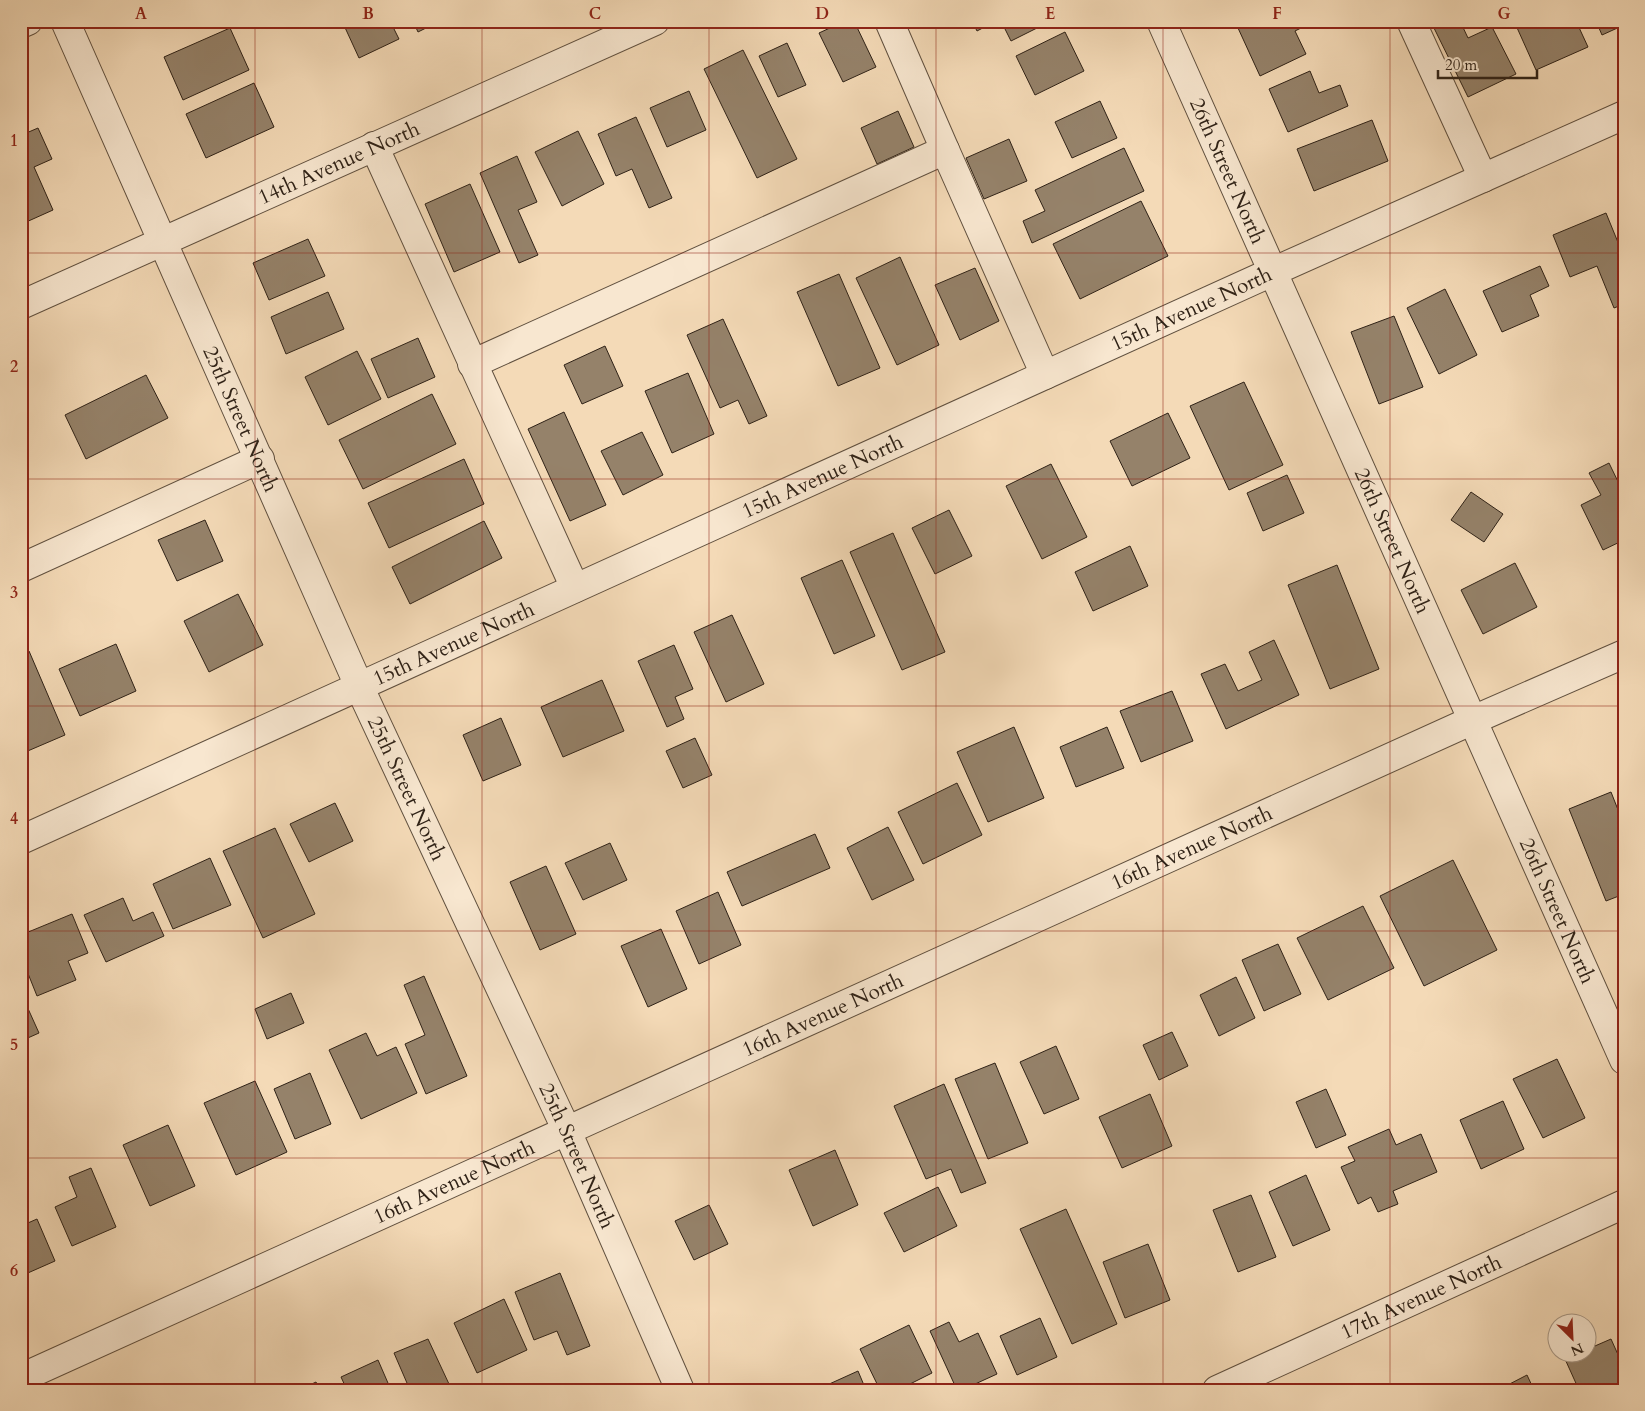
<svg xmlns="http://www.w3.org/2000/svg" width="1645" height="1411" font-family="Cardo,serif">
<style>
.building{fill:#95826a;stroke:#2f2217}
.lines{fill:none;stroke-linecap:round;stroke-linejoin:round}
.minor-casing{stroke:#60503f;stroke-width:30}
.minor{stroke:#f8e7d0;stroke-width:28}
.grid{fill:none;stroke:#8f2418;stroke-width:1;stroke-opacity:0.55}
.labels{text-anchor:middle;stroke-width:5;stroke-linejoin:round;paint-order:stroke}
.street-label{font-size:21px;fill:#2f2217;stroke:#f8e7d0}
.neatline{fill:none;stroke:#8f2418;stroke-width:2}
.grid-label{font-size:16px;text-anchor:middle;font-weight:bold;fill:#8f2418}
</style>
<rect width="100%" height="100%" fill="#f4dab7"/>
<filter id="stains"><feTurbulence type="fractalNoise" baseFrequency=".004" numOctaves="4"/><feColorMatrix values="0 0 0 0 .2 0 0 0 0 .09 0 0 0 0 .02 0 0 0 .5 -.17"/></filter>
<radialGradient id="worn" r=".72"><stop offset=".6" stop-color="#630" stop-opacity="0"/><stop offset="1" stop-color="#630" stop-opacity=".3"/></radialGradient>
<g class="building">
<path d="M 342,21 L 390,21 L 399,39 L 359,58 Z"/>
<path d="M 413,21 L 440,21 L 418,32 Z"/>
<path d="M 845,21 L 854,21 L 876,67 L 843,82 L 819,33 Z"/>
<path d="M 972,21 L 996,21 L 977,31 Z"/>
<path d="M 1001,21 L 1051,21 L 1011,41 Z"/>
<path d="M 1253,21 L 1315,21 L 1295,31 L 1306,54 L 1260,76 L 1238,28 Z"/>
<path d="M 1443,21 L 1460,21 L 1468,38 L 1492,27 L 1516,74 L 1468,97 L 1433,26 Z"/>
<path d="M 1514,21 L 1576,21 L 1588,47 L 1536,70 Z"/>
<path d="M 1596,21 L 1624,21 L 1624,25 L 1602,35 Z"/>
<path d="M 230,28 L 249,70 L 183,100 L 164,57 Z"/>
<path d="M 1065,32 L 1084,71 L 1035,95 L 1016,56 Z"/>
<path d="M 787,43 L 806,85 L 778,97 L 759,56 Z"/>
<path d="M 743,50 L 797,159 L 757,178 L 704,69 Z"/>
<path d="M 1310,71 L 1319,93 L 1340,85 L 1348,106 L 1288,132 L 1269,89 Z"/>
<path d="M 254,83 L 274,127 L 206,158 L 186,114 Z"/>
<path d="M 689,91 L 706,130 L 667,147 L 650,108 Z"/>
<path d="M 1100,101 L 1117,138 L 1072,158 L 1055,122 Z"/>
<path d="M 898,111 L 914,147 L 877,164 L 861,128 Z"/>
<path d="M 636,117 L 672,198 L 649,208 L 632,169 L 616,176 L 598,134 Z"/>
<path d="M 1372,120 L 1388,161 L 1314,191 L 1297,149 Z"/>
<path d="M 21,127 L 24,134 L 38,128 L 52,159 L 34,167 L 53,210 L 24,223 L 21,215 Z"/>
<path d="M 578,131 L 604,184 L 562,206 L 535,152 Z"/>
<path d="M 1009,139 L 1027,181 L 984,199 L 966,158 Z"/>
<path d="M 1124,148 L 1144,191 L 1032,243 L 1023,221 L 1045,211 L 1035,190 Z"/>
<path d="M 517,156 L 537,202 L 518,210 L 538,255 L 519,263 L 480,173 Z"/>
<path d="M 470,184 L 500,252 L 454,272 L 425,204 Z"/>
<path d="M 1141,201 L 1168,256 L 1080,299 L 1053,244 Z"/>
<path d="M 1606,213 L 1624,257 L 1624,304 L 1614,308 L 1597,266 L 1570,277 L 1553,235 Z"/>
<path d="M 308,239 L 325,276 L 269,300 L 253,263 Z"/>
<path d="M 900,257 L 939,345 L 897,365 L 856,278 Z"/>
<path d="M 1540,266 L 1549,286 L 1530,295 L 1539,316 L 1502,332 L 1483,291 Z"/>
<path d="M 975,268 L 999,321 L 960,340 L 935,285 Z"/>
<path d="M 839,274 L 880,368 L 838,386 L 797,292 Z"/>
<path d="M 1445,289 L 1477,355 L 1439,374 L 1407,308 Z"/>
<path d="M 328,292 L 344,329 L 286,354 L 271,317 Z"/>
<path d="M 1394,316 L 1423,387 L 1379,404 L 1351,332 Z"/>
<path d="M 723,319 L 767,416 L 749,424 L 738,400 L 720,408 L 687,335 Z"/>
<path d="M 418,338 L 435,377 L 388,398 L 371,359 Z"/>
<path d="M 605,346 L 623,386 L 582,404 L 564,365 Z"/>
<path d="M 357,351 L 381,399 L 328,425 L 305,377 Z"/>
<path d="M 688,373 L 714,434 L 672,453 L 645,391 Z"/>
<path d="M 146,375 L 168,418 L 86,459 L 65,415 Z"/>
<path d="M 1244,382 L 1283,465 L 1229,490 L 1190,406 Z"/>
<path d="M 432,394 L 456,444 L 363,489 L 339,440 Z"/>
<path d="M 564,412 L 606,505 L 570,521 L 528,429 Z"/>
<path d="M 1168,413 L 1190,458 L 1132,486 L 1110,441 Z"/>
<path d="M 642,432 L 663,475 L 623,495 L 601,451 Z"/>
<path d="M 464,459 L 484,504 L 389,548 L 368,503 Z"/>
<path d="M 1609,463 L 1624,494 L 1624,540 L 1603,550 L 1581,505 L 1601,495 L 1589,473 Z"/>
<path d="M 1051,464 L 1087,537 L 1042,559 L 1006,486 Z"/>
<path d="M 1287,475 L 1304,513 L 1263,531 L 1247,493 Z"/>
<path d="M 1471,492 L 1503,514 L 1484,542 L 1451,520 Z"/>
<path d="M 949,510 L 972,556 L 935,574 L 912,528 Z"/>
<path d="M 205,520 L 223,561 L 177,581 L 158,540 Z"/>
<path d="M 484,521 L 502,558 L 410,604 L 392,567 Z"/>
<path d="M 893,533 L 945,652 L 902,670 L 850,552 Z"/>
<path d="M 1130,546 L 1148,586 L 1093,611 L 1075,572 Z"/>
<path d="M 842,560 L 875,636 L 834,654 L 801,578 Z"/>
<path d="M 1515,563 L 1537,607 L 1483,634 L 1461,590 Z"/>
<path d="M 1337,565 L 1379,669 L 1330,689 L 1288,585 Z"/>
<path d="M 238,594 L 263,645 L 209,672 L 184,621 Z"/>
<path d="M 732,615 L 764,684 L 726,702 L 694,632 Z"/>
<path d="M 1274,640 L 1299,695 L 1226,729 L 1201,674 L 1225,664 L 1238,691 L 1262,680 L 1249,652 Z"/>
<path d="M 116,644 L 136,691 L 80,716 L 59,669 Z"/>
<path d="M 674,645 L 693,689 L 675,697 L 684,719 L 667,727 L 638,661 Z"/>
<path d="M 29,651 L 65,735 L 23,753 L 21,749 L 21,655 Z"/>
<path d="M 602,680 L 624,731 L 563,757 L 541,707 Z"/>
<path d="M 1172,691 L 1193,741 L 1141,762 L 1120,711 Z"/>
<path d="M 501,718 L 521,765 L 483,781 L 463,735 Z"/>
<path d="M 1014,727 L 1044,798 L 988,822 L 957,752 Z"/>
<path d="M 1107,727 L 1124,768 L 1076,787 L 1060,747 Z"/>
<path d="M 695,738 L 712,775 L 683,788 L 666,751 Z"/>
<path d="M 957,783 L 982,835 L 923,864 L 898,812 Z"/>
<path d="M 1611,792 L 1624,825 L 1624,894 L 1606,901 L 1569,809 Z"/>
<path d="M 335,803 L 353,841 L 309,862 L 290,824 Z"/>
<path d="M 888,827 L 914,880 L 872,900 L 847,848 Z"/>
<path d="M 275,828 L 315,914 L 263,938 L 223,851 Z"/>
<path d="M 815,834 L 830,868 L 742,906 L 727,872 Z"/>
<path d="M 610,843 L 627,880 L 583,900 L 565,863 Z"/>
<path d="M 210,858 L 231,905 L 173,929 L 153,884 Z"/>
<path d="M 1453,860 L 1497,950 L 1424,986 L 1380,896 Z"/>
<path d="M 546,866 L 576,934 L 540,950 L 510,882 Z"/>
<path d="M 718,892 L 741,945 L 699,964 L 676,911 Z"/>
<path d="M 123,898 L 133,921 L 153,912 L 164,936 L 106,962 L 84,915 Z"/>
<path d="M 1363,906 L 1394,968 L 1328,1000 L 1297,938 Z"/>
<path d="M 72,914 L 88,953 L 68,961 L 76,980 L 37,996 L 21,956 L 21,935 Z"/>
<path d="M 661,929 L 687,989 L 648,1007 L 621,946 Z"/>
<path d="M 1278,944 L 1301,994 L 1264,1011 L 1242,960 Z"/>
<path d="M 424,976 L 467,1076 L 426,1094 L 405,1044 L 425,1035 L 404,985 Z"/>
<path d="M 1236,977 L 1255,1018 L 1219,1036 L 1200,995 Z"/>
<path d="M 21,993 L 39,1033 L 21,1041 Z"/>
<path d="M 291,993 L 304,1023 L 267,1039 L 255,1009 Z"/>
<path d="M 1172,1032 L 1188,1066 L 1159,1080 L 1143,1045 Z"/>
<path d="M 366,1033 L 377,1056 L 396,1047 L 417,1093 L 361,1119 L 329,1050 Z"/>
<path d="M 1056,1046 L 1079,1099 L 1044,1114 L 1020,1062 Z"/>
<path d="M 1557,1059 L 1585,1118 L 1543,1138 L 1513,1079 Z"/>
<path d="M 995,1063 L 1028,1143 L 988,1159 L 955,1079 Z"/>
<path d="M 310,1073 L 331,1124 L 295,1139 L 274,1089 Z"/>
<path d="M 255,1081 L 287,1152 L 236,1175 L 204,1103 Z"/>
<path d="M 944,1084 L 986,1183 L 961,1193 L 951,1169 L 926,1179 L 894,1106 Z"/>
<path d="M 1326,1089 L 1346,1135 L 1316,1148 L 1296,1102 Z"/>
<path d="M 1150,1094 L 1172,1146 L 1122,1168 L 1099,1117 Z"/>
<path d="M 1503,1101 L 1524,1149 L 1481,1169 L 1460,1120 Z"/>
<path d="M 168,1125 L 195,1186 L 150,1206 L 123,1145 Z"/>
<path d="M 1389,1129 L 1396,1145 L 1421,1134 L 1437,1172 L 1393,1191 L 1398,1204 L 1378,1212 L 1371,1197 L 1358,1204 L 1341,1167 L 1355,1161 L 1348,1147 Z"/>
<path d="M 835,1150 L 858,1205 L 813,1226 L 789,1170 Z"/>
<path d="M 91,1168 L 116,1227 L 72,1246 L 55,1207 L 77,1197 L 69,1177 Z"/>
<path d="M 1306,1175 L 1330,1230 L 1293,1246 L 1269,1192 Z"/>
<path d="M 938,1187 L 957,1226 L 904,1252 L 884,1213 Z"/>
<path d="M 1251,1195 L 1276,1257 L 1238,1272 L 1213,1210 Z"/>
<path d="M 709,1205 L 728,1244 L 694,1260 L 675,1221 Z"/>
<path d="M 1066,1209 L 1117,1324 L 1072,1344 L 1020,1229 Z"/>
<path d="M 37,1219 L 55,1261 L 21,1276 L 21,1226 Z"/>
<path d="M 1148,1244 L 1170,1300 L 1125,1318 L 1103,1262 Z"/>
<path d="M 560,1273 L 590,1346 L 567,1355 L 557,1331 L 534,1340 L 515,1292 Z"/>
<path d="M 504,1299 L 527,1350 L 477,1373 L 454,1323 Z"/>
<path d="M 1040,1318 L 1057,1357 L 1017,1375 L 1000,1336 Z"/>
<path d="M 949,1322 L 959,1342 L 978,1333 L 997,1374 L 962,1390 L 957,1390 L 930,1331 Z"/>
<path d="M 909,1325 L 932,1373 L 908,1385 L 911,1390 L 880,1390 L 860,1349 Z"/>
<path d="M 428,1339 L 449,1384 L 436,1390 L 410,1390 L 394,1353 Z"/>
<path d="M 1611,1339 L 1624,1368 L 1624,1390 L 1579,1390 L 1565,1359 L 1578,1354 L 1588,1354 L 1588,1349 Z"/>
<path d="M 378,1360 L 391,1390 L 347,1390 L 341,1377 Z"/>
<path d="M 858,1371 L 866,1390 L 816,1390 Z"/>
<path d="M 1527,1375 L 1534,1390 L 1498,1390 Z"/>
<path d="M 316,1382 L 320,1390 L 299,1390 Z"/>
</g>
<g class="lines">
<g class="minor-casing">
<g id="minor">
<path id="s1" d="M 65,21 L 359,686 L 567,1131 L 680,1390"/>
<path id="s2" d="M 1161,21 L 1624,1060"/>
<path d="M 1411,21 L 1483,178"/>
<path d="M 21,24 L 28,21"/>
<path d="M 374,146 L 575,588"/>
<path d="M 945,150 L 1045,375"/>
<path id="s3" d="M 21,305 L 655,21"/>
<path d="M 472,364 L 945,150 L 889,21"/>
<path d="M 21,568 L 260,459"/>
<path id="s4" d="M 21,840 L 1272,272 L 1624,115"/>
<path id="s5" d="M 21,1378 L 1473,720 L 1624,654"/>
<path id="s6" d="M 1217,1390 L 1624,1204"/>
</g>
</g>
<use href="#minor" class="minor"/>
</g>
<path class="grid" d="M 255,21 L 255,1390M 482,21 L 482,1390M 709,21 L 709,1390M 936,21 L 936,1390M 1163,21 L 1163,1390M 1390,21 L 1390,1390M 21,253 L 1624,253M 21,479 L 1624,479M 21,706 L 1624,706M 21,931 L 1624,931M 21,1158 L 1624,1158"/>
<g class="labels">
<g class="street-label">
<text dy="7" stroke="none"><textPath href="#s3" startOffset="348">14th Avenue North</textPath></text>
<text dy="7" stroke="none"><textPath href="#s2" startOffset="164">26th Street North</textPath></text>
<text dy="7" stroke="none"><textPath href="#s4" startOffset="1285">15th Avenue North</textPath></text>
<text dy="7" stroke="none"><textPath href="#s1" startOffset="435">25th Street North</textPath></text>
<text dy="7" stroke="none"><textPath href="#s4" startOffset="880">15th Avenue North</textPath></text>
<text dy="7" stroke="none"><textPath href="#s2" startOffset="569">26th Street North</textPath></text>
<text dy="7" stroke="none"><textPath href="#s4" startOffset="475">15th Avenue North</textPath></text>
<text dy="7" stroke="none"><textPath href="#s1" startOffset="840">25th Street North</textPath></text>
<text dy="7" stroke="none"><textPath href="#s5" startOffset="1285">16th Avenue North</textPath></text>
<text dy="7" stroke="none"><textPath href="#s2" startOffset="974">26th Street North</textPath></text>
<text dy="7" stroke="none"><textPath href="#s5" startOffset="880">16th Avenue North</textPath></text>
<text dy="7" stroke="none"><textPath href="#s1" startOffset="1245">25th Street North</textPath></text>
<text dy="7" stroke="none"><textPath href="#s5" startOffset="475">16th Avenue North</textPath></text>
<text dy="7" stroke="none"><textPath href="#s6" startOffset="224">17th Avenue North</textPath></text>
</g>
</g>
<rect width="1645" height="1411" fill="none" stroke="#f4dab7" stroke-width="55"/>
<g transform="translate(1572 1338) rotate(156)"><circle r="24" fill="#f8e7d0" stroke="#a89886"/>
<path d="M0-4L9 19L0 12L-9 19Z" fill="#8f2418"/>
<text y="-8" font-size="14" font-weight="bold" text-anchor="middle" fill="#2f2217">N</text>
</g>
<path d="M1438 70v8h99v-8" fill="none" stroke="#2f2217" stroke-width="2.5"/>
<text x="1445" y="70" font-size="15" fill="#2f2217" stroke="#f8e7d0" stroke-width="4" paint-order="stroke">20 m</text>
<rect x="28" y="28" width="1590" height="1356" class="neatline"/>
<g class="grid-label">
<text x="141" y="19">A</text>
<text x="368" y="19">B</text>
<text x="595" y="19">C</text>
<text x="822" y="19">D</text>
<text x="1050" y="19">E</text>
<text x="1277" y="19">F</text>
<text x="1504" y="19">G</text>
<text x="14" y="146">1</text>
<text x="14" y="372">2</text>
<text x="14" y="598">3</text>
<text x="14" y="824">4</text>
<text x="14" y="1050">5</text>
<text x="14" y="1276">6</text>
</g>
<rect width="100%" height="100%" filter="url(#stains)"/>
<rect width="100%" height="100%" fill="url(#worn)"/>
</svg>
